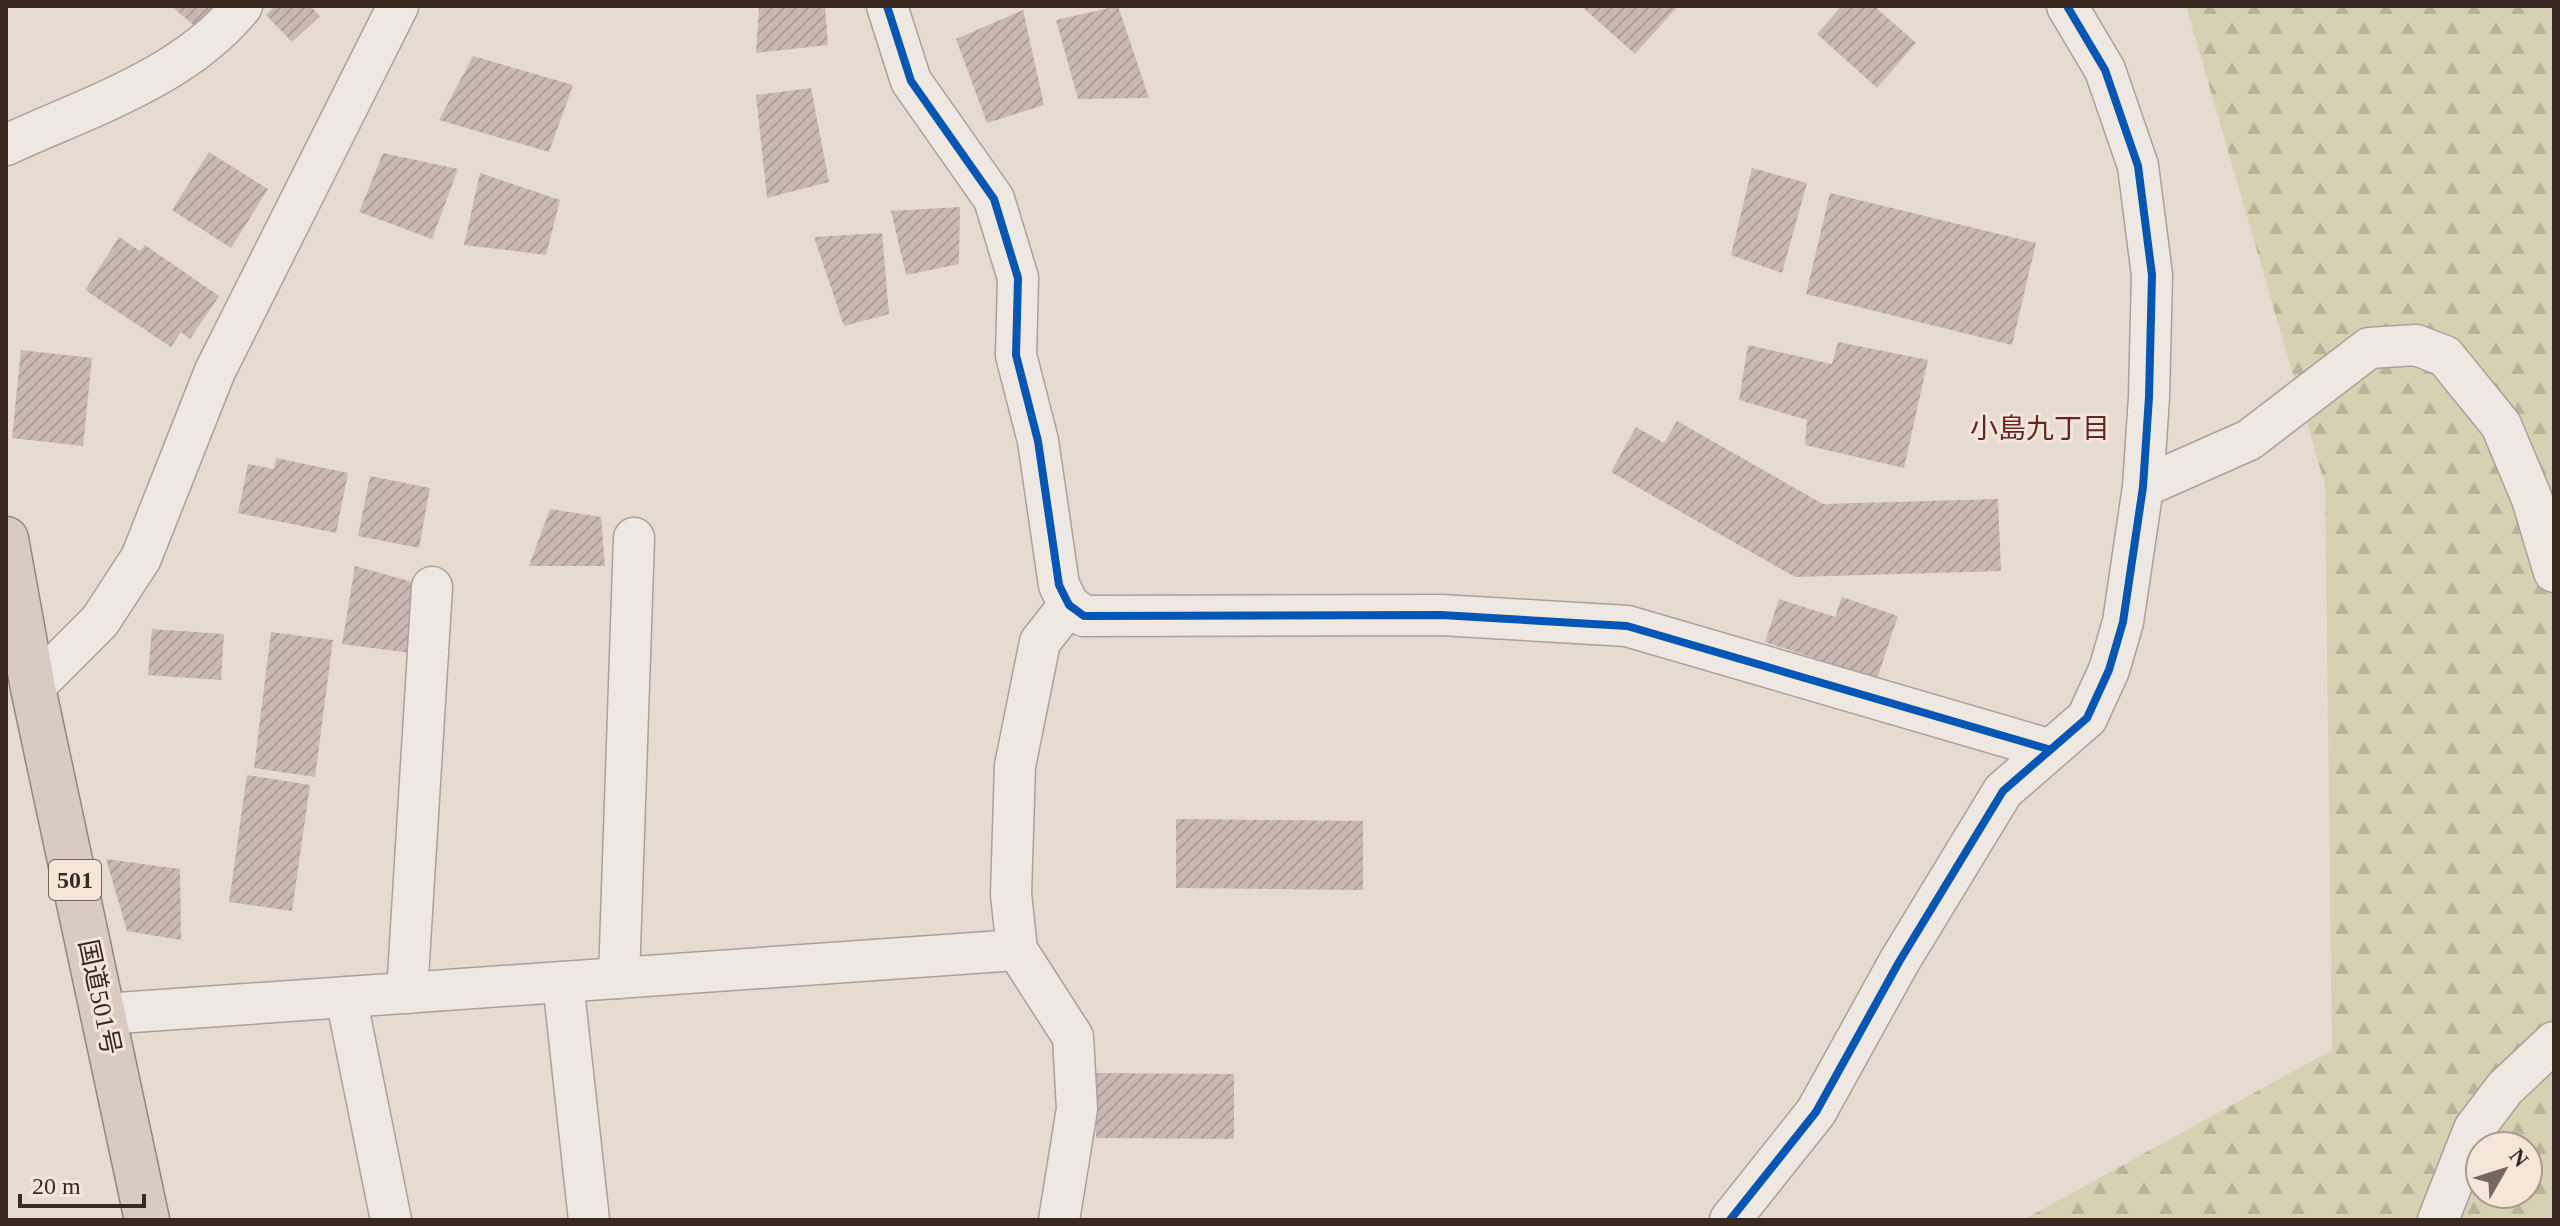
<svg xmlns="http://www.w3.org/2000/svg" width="2560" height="1226" font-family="'Times New Roman','Noto Sans JP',serif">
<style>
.forest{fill:url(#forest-firs);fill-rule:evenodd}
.building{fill:url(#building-hatch)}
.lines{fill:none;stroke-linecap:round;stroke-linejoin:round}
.street-casing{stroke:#aaa199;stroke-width:43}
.highway-casing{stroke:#908780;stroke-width:47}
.street{stroke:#eee8e2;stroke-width:40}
.highway{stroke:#d8ccc2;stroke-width:44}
.cycleway-casing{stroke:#f4e7d8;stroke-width:13}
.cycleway{stroke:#0057b8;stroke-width:8}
.labels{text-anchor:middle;stroke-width:6;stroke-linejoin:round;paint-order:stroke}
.shield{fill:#f4e7d8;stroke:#726258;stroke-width:2}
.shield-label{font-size:24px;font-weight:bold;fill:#3a2921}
.street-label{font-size:26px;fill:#3a2921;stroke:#f4e7d8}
.neighbourhood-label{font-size:28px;fill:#642523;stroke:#f4e7d8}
</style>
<defs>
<pattern id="forest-firs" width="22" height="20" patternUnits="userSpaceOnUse" patternTransform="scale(2)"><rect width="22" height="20" fill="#d7d1b4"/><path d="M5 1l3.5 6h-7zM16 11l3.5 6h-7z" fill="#b9b39a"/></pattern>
<pattern id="building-hatch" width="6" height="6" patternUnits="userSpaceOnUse" patternTransform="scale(2)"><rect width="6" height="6" fill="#c9b9b2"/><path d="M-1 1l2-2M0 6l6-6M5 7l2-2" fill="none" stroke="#ad9f99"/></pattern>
</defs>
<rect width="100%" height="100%" fill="#e5dbd1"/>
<path class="forest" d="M 2186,6 L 2554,6 L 2554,1220 L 2023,1220 L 2332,1050 L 2325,485 ZM 2480,1146 L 2528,1146 L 2528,1194 L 2480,1194 Z"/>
<g class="building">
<path d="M 171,6 L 216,6 L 197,28 Z"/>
<path d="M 275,6 L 310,6 L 320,16 L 292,42 L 266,15 Z"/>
<path d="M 759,6 L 825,6 L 828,45 L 756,53 Z"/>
<path d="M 1118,6 L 1149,98 L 1078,99 L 1056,20 Z"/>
<path d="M 1581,6 L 1678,6 L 1635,54 Z"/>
<path d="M 1842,6 L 1874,6 L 1916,43 L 1877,88 L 1817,34 Z"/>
<path d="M 1023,10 L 1044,105 L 987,123 L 956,39 Z"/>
<path d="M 473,56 L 573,85 L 549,152 L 439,120 Z"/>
<path d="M 811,88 L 829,182 L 767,198 L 756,95 Z"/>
<path d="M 209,152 L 268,189 L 231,248 L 172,210 Z"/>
<path d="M 383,153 L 458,169 L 432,239 L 359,212 Z"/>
<path d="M 1752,168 L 1807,183 L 1782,273 L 1731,255 Z"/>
<path d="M 480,173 L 560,200 L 546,255 L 464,245 Z"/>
<path d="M 1830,193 L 2036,243 L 2012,345 L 1806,294 Z"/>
<path d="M 960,207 L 959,264 L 906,275 L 891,211 Z"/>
<path d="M 882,233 L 889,314 L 844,326 L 814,237 Z"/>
<path d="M 119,237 L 140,251 L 145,245 L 219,296 L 190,339 L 181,332 L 171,347 L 85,290 Z"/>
<path d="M 1838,342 L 1928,360 L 1904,468 L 1805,445 L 1807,420 L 1739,400 L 1748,345 L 1832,364 Z"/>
<path d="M 21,350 L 92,358 L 83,446 L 12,438 Z"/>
<path d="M 1677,421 L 1823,504 L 1998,499 L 2001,571 L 1795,577 L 1611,472 L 1636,427 L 1664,443 Z"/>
<path d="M 276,458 L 348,473 L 336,533 L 238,513 L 248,464 L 274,469 Z"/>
<path d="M 370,476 L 430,488 L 419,548 L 358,536 Z"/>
<path d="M 550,509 L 601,517 L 605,566 L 529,566 Z"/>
<path d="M 355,566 L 420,584 L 411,653 L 342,644 Z"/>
<path d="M 1842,597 L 1898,616 L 1877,679 L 1765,642 L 1779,599 L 1835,617 Z"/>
<path d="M 152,629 L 224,634 L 221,680 L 148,675 Z"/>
<path d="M 271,632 L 333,640 L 315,777 L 254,768 Z"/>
<path d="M 247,775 L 310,785 L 292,911 L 229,902 Z"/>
<path d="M 1176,819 L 1363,821 L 1363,890 L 1176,888 Z"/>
<path d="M 106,859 L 180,869 L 181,940 L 127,931 Z"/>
<path d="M 1096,1073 L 1234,1074 L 1234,1139 L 1096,1138 Z"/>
</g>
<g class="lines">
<g class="street-casing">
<g id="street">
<path d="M 887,6 L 911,81 L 994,199 L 1018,278 L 1016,355 L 1038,441 L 1059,585 L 1069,605 L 1084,616 L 1441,615 L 1627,626 L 2048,749"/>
<path d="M 6,145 C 88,107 184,78 242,6"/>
<path d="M 2143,487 L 2249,440 L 2369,348 L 2416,345 L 2445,356 L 2501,425 L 2532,499 L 2554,572"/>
<path d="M 33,688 L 100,621 L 141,558 L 215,371 L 398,6"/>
<path d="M 619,978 L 634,538"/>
<path d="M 563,982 L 589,1220"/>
<path d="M 407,993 L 432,587"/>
<path d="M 346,997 L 391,1220"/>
<path d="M 104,1014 L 1017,950"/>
<path d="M 1059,1220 L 1077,1109 L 1073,1037 L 1017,950 L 1011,894 L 1015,766 L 1040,642 L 1069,605"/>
<path d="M 1730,1220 L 1816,1112 L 1899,962 L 2003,791 L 2087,718 L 2109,670 L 2123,622 L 2143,487 L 2149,397 L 2152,275 L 2138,166 L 2105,70 L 2067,6"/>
<path d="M 2438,1220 L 2474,1129 L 2505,1088 L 2554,1042"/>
</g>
</g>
<g class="highway-casing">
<path id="highway" d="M 6,539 L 33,688 L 147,1220"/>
</g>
<use href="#street" class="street"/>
<use href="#highway" class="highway"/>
<g class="cycleway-casing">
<g id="cycleway">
<path d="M 887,6 L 911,81 L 994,199 L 1018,278 L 1016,355 L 1038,441 L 1059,585 L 1069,605 L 1084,616 L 1441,615 L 1627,626 L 2048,749"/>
<path d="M 1730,1220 L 1816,1112 L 1899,962 L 2003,791 L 2087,718 L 2109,670 L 2123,622 L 2143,487 L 2149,397 L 2152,275 L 2138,166 L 2105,70 L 2067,6"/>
</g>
</g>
<use href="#cycleway" class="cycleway"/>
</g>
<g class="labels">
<rect class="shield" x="49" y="860" width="52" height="40" rx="6"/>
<g class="shield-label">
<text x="75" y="888">501</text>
</g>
<g class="street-label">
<text transform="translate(100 997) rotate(78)" y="9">国道501号</text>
</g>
<g class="neighbourhood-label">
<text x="2040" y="438">小島九丁目</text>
</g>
</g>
<rect width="2560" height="1226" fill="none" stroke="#3a2921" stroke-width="16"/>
<g transform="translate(2504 1170) rotate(51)"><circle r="38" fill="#f4e7d8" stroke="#aa9b8f" stroke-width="2"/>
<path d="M0-6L14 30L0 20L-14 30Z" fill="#76675f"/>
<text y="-12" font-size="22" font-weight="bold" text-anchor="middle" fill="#3a2921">N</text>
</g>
<path d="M20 1194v12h124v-12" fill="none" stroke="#3a2921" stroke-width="4"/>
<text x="32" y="1194" font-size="24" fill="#3a2921" stroke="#f4e7d8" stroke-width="6" paint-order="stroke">20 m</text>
</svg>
